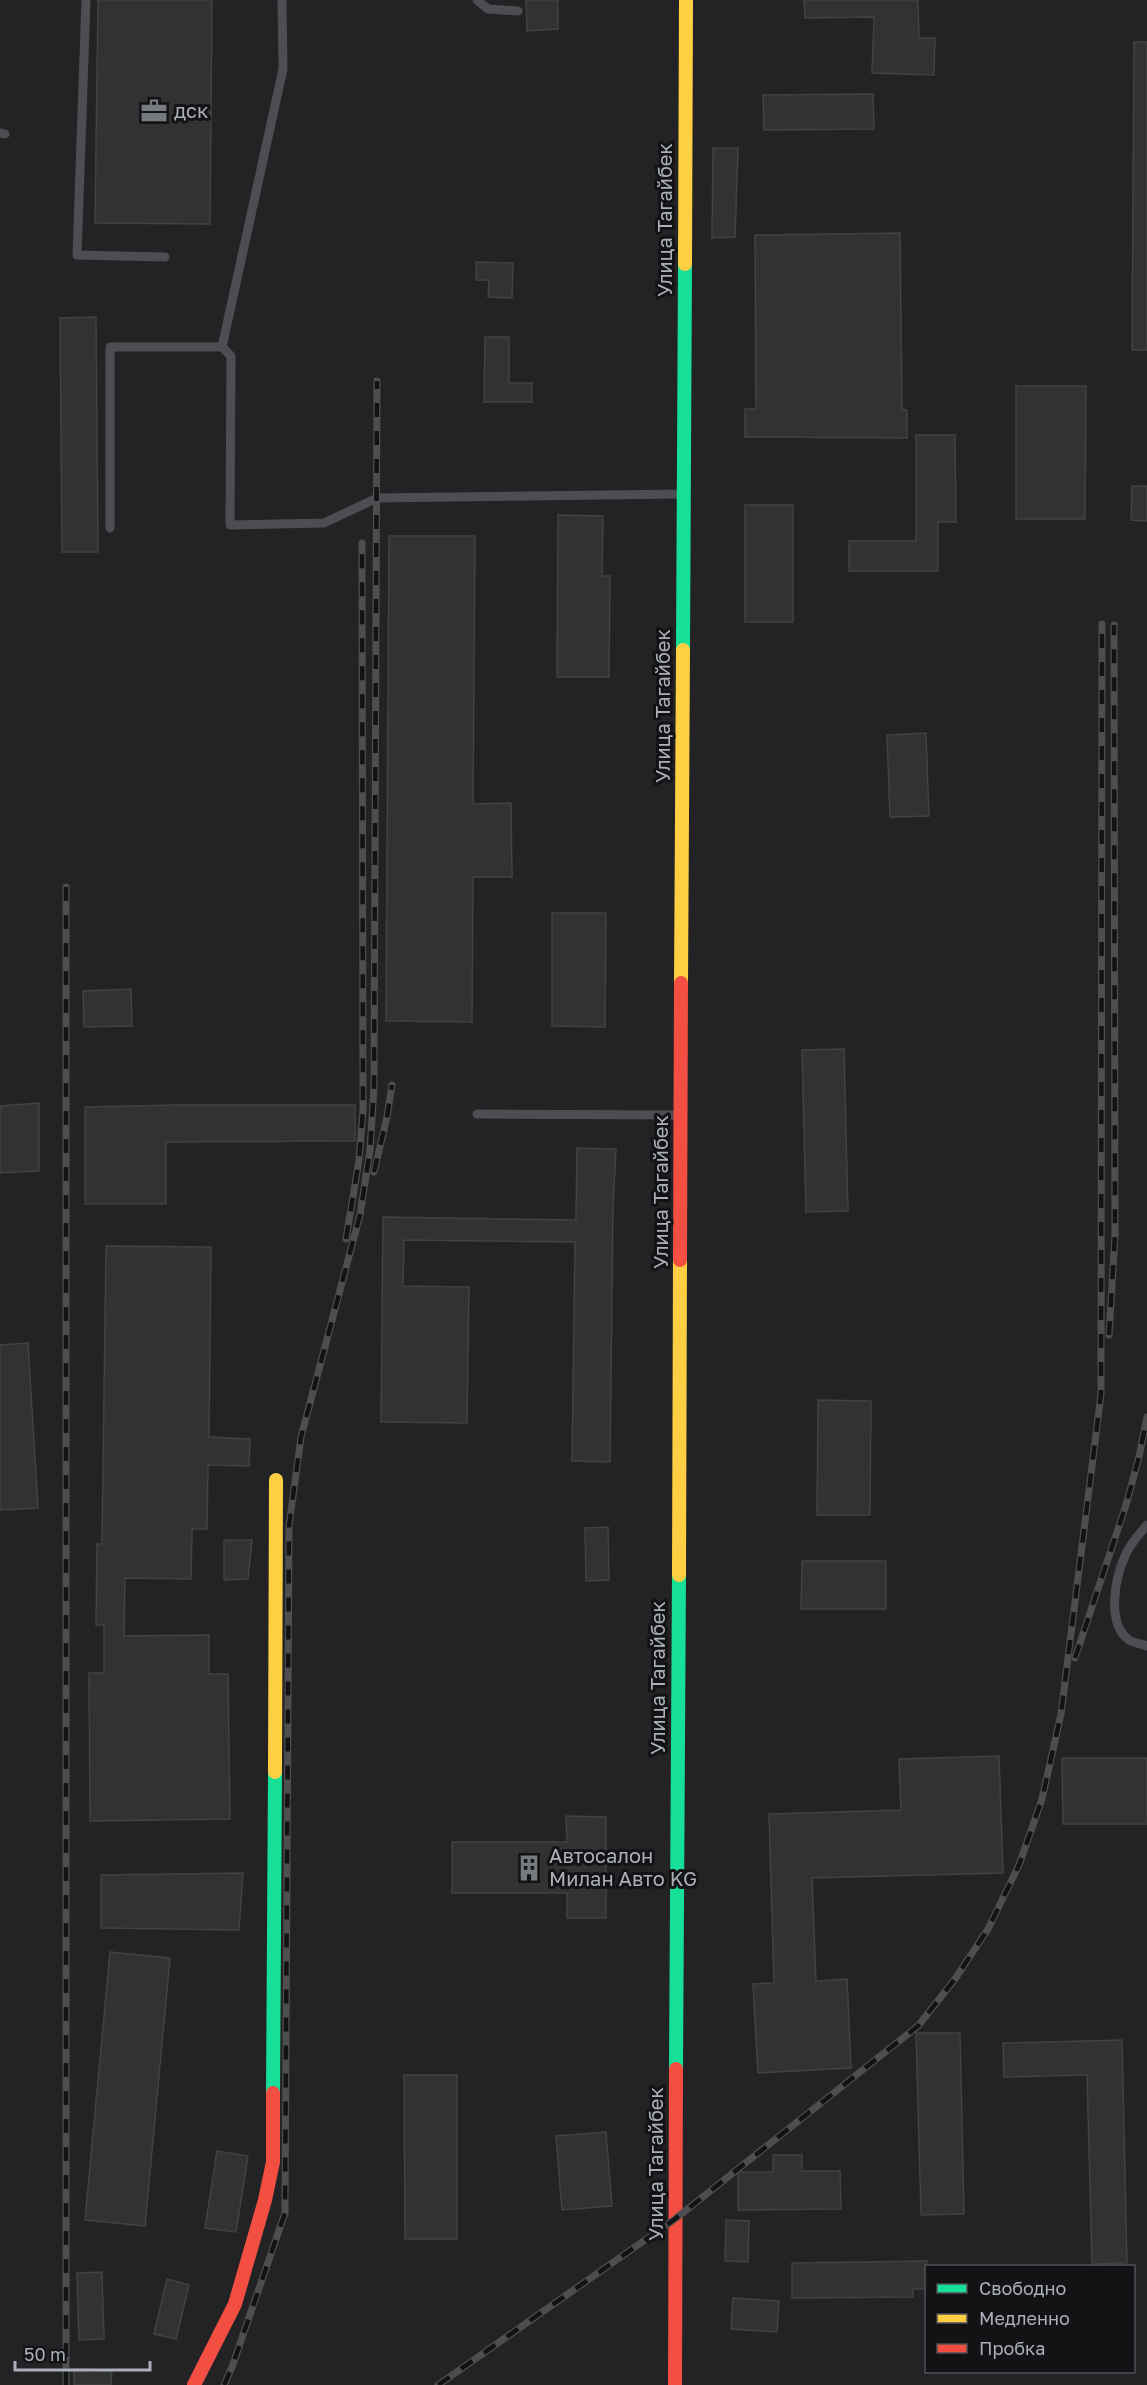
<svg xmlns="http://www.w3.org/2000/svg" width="1147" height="2385" font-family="'Golos Text',sans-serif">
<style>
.built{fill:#232325;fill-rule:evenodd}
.building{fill:#323233;stroke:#414245;stroke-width:1.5}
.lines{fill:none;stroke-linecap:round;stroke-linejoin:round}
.lane{stroke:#4d4e52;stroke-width:9}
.fast{stroke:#16e098;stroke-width:14}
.slow{stroke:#ffcf43;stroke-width:14}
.jam{stroke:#f24e42;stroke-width:14}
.rail-casing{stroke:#4d4e50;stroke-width:7}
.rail{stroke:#131315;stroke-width:4.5;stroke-dasharray:14;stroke-linecap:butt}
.labels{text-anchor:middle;stroke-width:6;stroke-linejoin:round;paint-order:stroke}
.poi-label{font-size:20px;fill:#aaafb9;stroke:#131315;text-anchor:start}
.street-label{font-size:20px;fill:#aaafb9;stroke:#131315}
</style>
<rect width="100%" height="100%" fill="#191919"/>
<path class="built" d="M 0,0 L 1147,0 L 1147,2385 L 0,2385 ZM 926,2266 L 1134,2266 L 1134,2372 L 926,2372 Z"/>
<g class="building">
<path d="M 98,0 L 212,0 L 210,224 L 95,223 Z"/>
<path d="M 526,0 L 558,0 L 558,29 L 527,31 Z"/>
<path d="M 804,0 L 918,0 L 919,38 L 935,38 L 934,75 L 872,73 L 874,17 L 805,18 Z"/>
<path d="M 1134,42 L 1147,42 L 1147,350 L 1132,350 Z"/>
<path d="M 873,94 L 874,129 L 764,130 L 763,95 Z"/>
<path d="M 713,148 L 738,148 L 735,237 L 712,238 Z"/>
<path d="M 900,233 L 902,409 L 907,410 L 907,438 L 745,437 L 745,409 L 756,409 L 755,235 Z"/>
<path d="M 476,262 L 513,263 L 512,298 L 488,297 L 489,280 L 476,280 Z"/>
<path d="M 96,317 L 98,552 L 62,552 L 60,318 Z"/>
<path d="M 485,337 L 509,337 L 509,383 L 532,383 L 532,402 L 484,402 Z"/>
<path d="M 1016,386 L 1086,386 L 1085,519 L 1016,519 Z"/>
<path d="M 916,435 L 955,435 L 956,522 L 938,522 L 938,571 L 849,571 L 849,541 L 916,541 Z"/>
<path d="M 1132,486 L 1147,486 L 1147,521 L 1131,520 Z"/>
<rect x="745" y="505" width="48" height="117"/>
<path d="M 558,515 L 603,516 L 602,576 L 610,576 L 609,677 L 557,677 Z"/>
<path d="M 389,536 L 475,536 L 473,804 L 511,803 L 512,877 L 473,877 L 472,1022 L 386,1021 Z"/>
<path d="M 926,733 L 929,816 L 890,817 L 887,735 Z"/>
<path d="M 552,913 L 606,913 L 605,1027 L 552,1026 Z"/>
<path d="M 131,989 L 132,1026 L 84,1027 L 83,991 Z"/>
<path d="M 844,1049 L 848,1211 L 806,1212 L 802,1050 Z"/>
<path d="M 39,1103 L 39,1171 L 0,1173 L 0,1106 Z"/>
<path d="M 176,1105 L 355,1105 L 355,1141 L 166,1142 L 166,1204 L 85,1204 L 85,1107 Z"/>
<path d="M 577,1148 L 616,1149 L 613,1207 L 610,1462 L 572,1461 L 575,1242 L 404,1240 L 403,1286 L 469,1287 L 467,1423 L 381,1422 L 383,1217 L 576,1220 Z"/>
<path d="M 106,1246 L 211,1247 L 209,1437 L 250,1439 L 249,1466 L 208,1465 L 207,1529 L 192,1529 L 191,1579 L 125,1578 L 124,1636 L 209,1635 L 209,1674 L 228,1674 L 230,1819 L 90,1821 L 89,1673 L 104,1673 L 104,1625 L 96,1625 L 97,1544 L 102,1544 Z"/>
<path d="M 28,1343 L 38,1508 L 0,1510 L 0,1345 Z"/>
<path d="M 818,1400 L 871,1401 L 870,1515 L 817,1515 Z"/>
<path d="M 608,1527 L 609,1580 L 586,1581 L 585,1528 Z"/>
<path d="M 224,1540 L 252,1540 L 248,1579 L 224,1580 Z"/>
<path d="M 802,1561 L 886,1561 L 886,1609 L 801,1609 Z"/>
<path d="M 999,1756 L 1003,1873 L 812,1878 L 816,1981 L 847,1979 L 851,2068 L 758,2073 L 753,1984 L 774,1983 L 769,1814 L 901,1810 L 899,1759 Z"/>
<path d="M 1062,1758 L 1147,1758 L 1147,1824 L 1063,1824 Z"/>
<path d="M 566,1816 L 606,1817 L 606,1918 L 567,1918 L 567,1893 L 452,1893 L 452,1842 L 567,1842 Z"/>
<path d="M 243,1873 L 239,1930 L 101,1928 L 101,1875 Z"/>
<path d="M 110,1952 L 170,1958 L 145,2226 L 85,2220 Z"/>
<path d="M 916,2033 L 960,2033 L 964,2214 L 921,2215 Z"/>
<path d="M 1122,2040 L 1127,2263 L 1092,2264 L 1087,2075 L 1004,2077 L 1003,2043 Z"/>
<path d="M 404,2075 L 457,2075 L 457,2239 L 405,2239 Z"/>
<path d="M 606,2132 L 612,2206 L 562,2210 L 556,2136 Z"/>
<path d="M 217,2151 L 248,2156 L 236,2232 L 205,2228 Z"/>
<path d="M 773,2155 L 802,2155 L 802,2171 L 840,2171 L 841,2209 L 738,2210 L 738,2172 L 773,2172 Z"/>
<path d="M 726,2220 L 749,2221 L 748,2262 L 725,2261 Z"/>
<path d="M 927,2261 L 927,2289 L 913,2289 L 913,2297 L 792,2298 L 792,2263 Z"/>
<path d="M 102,2272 L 104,2339 L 79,2340 L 77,2273 Z"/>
<path d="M 167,2279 L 189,2285 L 176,2339 L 154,2334 Z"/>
<path d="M 733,2298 L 779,2301 L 777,2332 L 731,2329 Z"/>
<path d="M 74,2369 L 112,2370 L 111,2385 L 74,2385 Z"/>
</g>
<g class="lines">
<g class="lane">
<path d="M 86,0 L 77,255 L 165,257"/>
<path d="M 477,0 L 488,9 L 518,11"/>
<path d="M 0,133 L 5,134"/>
<path d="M 222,347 L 283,69 L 282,0"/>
<path d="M 110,528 L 110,347 L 222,347 L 231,356 L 230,525 L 324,523 L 377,498 L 681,494"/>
<path d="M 477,1114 L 678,1115"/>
<path d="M 1147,1525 C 1139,1534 1130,1544 1125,1556 C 1115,1578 1106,1623 1129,1640 C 1133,1643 1142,1644 1147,1646"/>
</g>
<g class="fast">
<path d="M 683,650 L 685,264"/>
<path d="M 676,2069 L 679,1575"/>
<path d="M 273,2093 L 275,1772"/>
</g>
<g class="slow">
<path d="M 685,264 L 686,0"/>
<path d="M 681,983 L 683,650"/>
<path d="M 679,1575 L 680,1260"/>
<path d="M 275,1772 L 276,1480"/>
</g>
<g class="jam">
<path d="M 680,1260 L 681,983"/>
<path d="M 194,2385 L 235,2304 L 265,2200 L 273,2162 L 273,2093"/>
<path d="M 675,2385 L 676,2069"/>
</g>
<g class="rail-casing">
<g id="rail">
<path d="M 374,1172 L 387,1117 L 392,1085"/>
<path d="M 346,1239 L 359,1160 L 363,1110 L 362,543"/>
<path d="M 1109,1335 L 1115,1235 L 1114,625"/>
<path d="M 1075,1658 L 1126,1505 L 1139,1457 L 1147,1417"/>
<path d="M 66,2385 L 66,887"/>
<path d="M 224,2385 L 232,2367 L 285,2213 L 289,1526 L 301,1437 L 360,1215 L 370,1150 L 374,1087 L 377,381"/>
<path d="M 438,2385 L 675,2219 L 918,2026 L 955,1979 L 988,1929 L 1019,1865 L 1042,1799 L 1061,1714 L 1101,1394 L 1102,624"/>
</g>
</g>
<use href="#rail" class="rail"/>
</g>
<defs>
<g id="office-bare" transform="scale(2.07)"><path d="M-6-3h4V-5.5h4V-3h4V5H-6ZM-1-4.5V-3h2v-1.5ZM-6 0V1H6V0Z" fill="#777a81" stroke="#131315" stroke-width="2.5" paint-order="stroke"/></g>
<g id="building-bare" transform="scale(2.07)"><path d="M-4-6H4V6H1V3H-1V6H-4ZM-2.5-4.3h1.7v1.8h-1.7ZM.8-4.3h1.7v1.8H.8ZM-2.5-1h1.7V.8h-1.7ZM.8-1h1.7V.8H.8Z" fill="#777a81" stroke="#131315" stroke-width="2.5" paint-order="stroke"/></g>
</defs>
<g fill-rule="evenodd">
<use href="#office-bare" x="154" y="111"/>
<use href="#building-bare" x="529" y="1868"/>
</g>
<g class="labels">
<g class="poi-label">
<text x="174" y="118">дск</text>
<text x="549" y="1863">Автосалон<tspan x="549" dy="23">Милан Авто KG</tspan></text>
</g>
<g class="street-label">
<text transform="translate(665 220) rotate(-90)" y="7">Улица Тагайбек</text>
<text transform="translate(663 706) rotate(-90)" y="7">Улица Тагайбек</text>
<text transform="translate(661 1192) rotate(-90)" y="7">Улица Тагайбек</text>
<text transform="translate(658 1678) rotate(-90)" y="7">Улица Тагайбек</text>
<text transform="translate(656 2164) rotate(-90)" y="7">Улица Тагайбек</text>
</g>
</g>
<rect x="925" y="2265" width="210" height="108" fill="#131315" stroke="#4f5157" stroke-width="1.5"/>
<rect x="937" y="2284" width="30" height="9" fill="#16e098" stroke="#4f5157" stroke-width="1.5"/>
<text x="979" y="2295" font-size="18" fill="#aaafb9">Свободно</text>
<rect x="937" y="2314" width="30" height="9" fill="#ffcf43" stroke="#4f5157" stroke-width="1.5"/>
<text x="979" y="2325" font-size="18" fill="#aaafb9">Медленно</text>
<rect x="937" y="2344" width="30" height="9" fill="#f24e42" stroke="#4f5157" stroke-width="1.5"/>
<text x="979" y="2355" font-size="18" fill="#aaafb9">Пробка</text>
<path d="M15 2361v9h135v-9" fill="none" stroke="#aaafb9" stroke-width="3"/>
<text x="24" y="2361" font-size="18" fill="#aaafb9" stroke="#131315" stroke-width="4.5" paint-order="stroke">50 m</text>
</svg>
